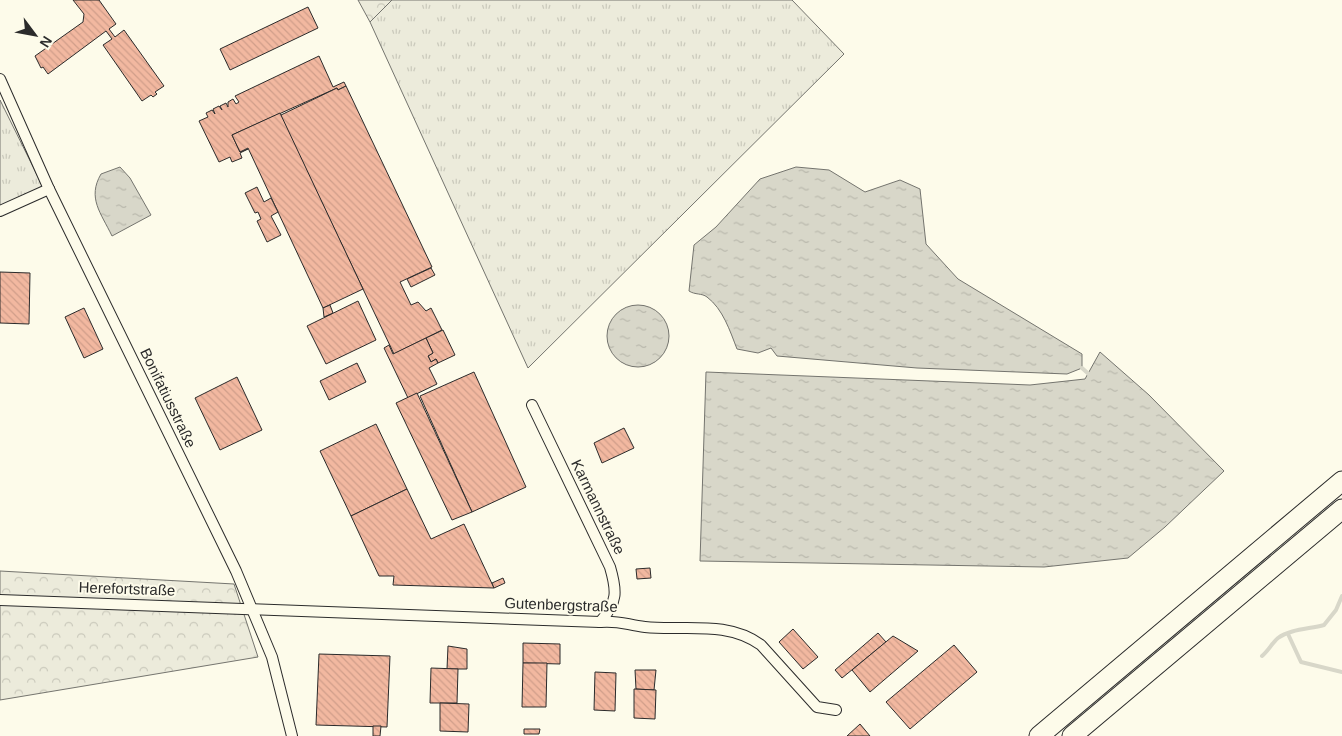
<svg xmlns="http://www.w3.org/2000/svg" width="1342" height="736" font-family="Helvetica,sans-serif">
<style>
.grass{fill:url(#grass-tufts);stroke:#74746e}
.forest{fill:url(#forest-crowns);stroke:#74746e}
.water{fill:url(#water-ripples);stroke:#74746e}
.lines{fill:none;stroke-linecap:round;stroke-linejoin:round}
.stream{stroke:#d8d7c9;stroke-width:4}
.building{fill:url(#building-back-hatch);stroke:#2b2b2b}
.minor-casing{stroke:#2b2b2b;stroke-width:12}
.motorway-casing{stroke:#2b2b2b;stroke-width:21}
.minor{stroke:#fdfbea;stroke-width:10}
.motorway{stroke:#fdfbea;stroke-width:19}
.labels{text-anchor:middle;stroke-width:4;stroke-linejoin:round;paint-order:stroke}
.street-label{font-size:15px;fill:#2b2b2b;stroke:#fdfbea}
</style>
<defs>
<pattern id="grass-tufts" width="24" height="20" patternUnits="userSpaceOnUse" patternTransform="scale(1.25)"><rect width="24" height="20" fill="#ecebdb"/><path d="M3 7l-1-3M5 7V3M7 7l1-3M15 17l-1-3M17 17v-4M19 17l1-3" fill="none" stroke="#cbcabc"/></pattern>
<pattern id="forest-crowns" width="20" height="18" patternUnits="userSpaceOnUse" patternTransform="scale(1.25)"><rect width="20" height="18" fill="#ecebdb"/><path d="M2 6a3 3 0 1 1 6 0M12 15a3 3 0 1 1 6 0" fill="none" stroke="#cbcabc"/></pattern>
<pattern id="water-ripples" width="26" height="14" patternUnits="userSpaceOnUse" patternTransform="scale(1.25)"><rect width="26" height="14" fill="#d8d7c9"/><path d="M2 4q2-2 4 0t4 0M15 11q2-2 4 0t4 0" fill="none" stroke="#bab9ad"/></pattern>
<pattern id="building-back-hatch" width="6" height="6" patternUnits="userSpaceOnUse" patternTransform="scale(1.25)"><rect width="6" height="6" fill="#f2b8a0"/><path d="M-1 5l2 2M0 0l6 6M5-1l2 2" fill="none" stroke="#d09e8a"/></pattern>
</defs>
<rect width="100%" height="100%" fill="#fdfbea"/>
<g class="grass">
<path d="M 392,0 L 792,0 L 844,54 L 528,368 L 370,22 Z"/>
<path d="M 0,100 L 43,187 L 0,206 Z"/>
</g>
<g class="forest">
<path d="M 358,0 L 392,0 L 370,22 Z"/>
<path d="M 0,571 L 234,584 L 258,657 L 0,700 Z"/>
</g>
<g class="water">
<path d="M 120,167 L 130,178 L 151,215 L 112,236 C 101,213 87,198 101,174 Z"/>
<path d="M 796,167 L 829,170 L 865,192 L 900,180 L 920,189 L 926,244 L 958,279 L 1082,354 L 1082,368 L 1067,374 L 917,368 L 777,356 L 771,348 L 758,353 L 737,349 C 730,331 723,309 707,297 C 702,293 695,295 689,291 L 694,245 L 716,227 L 760,179 Z"/>
<circle cx="638" cy="336" r="31"/>
<path d="M 1100,352 L 1149,395 L 1224,471 L 1165,527 L 1128,558 L 1044,567 L 700,561 L 706,372 L 1030,385 L 1085,379 Z"/>
</g>
<g class="lines">
<g class="stream">
<path d="M 1082,368 L 1092,377"/>
<path d="M 1288,634 L 1301,662 L 1342,672"/>
<path d="M 1262,656 C 1269,650 1272,643 1278,638 C 1290,629 1310,629 1324,625 L 1336,610 L 1342,596"/>
</g>
</g>
<g class="building">
<path d="M 73,0 L 99,0 L 116,24 L 109,29 L 115,37 L 124,30 L 164,86 L 155,92 L 157,94 L 153,97 L 151,95 L 142,101 L 103,45 L 112,39 L 106,31 L 48,74 L 43,67 L 41,68 L 35,56 L 83,22 L 84,14 Z"/>
<path d="M 308,7 L 318,28 L 230,70 L 220,49 Z"/>
<path d="M 319,56 L 333,87 L 344,82 L 346,86 L 338,90 L 337,88 L 232,135 L 240,152 L 248,149 L 240,153 L 242,158 L 232,162 L 230,157 L 219,162 L 199,121 L 208,117 L 206,113 L 212,110 L 215,114 L 213,109 L 219,106 L 222,110 L 220,106 L 226,103 L 228,107 L 228,102 L 233,99 L 236,104 L 239,102 L 235,96 Z"/>
<path d="M 346,86 L 432,267 L 400,282 L 411,305 L 418,302 L 426,311 L 431,308 L 442,330 L 394,354 L 281,117 L 281,115 L 337,88 L 338,90 Z"/>
<path d="M 280,113 L 363,289 L 323,308 L 248,148 L 240,152 L 232,135 Z"/>
<path d="M 257,187 L 264,202 L 271,198 L 278,212 L 271,216 L 281,235 L 267,242 L 257,221 L 261,219 L 258,212 L 255,213 L 245,193 Z"/>
<path d="M 431,268 L 435,275 L 411,287 L 407,279 Z"/>
<path d="M 0,272 L 30,273 L 29,324 L 0,323 Z"/>
<path d="M 358,301 L 376,340 L 326,364 L 307,326 Z"/>
<path d="M 330,305 L 333,313 L 324,317 L 323,308 Z"/>
<path d="M 84,308 L 103,349 L 84,358 L 65,317 Z"/>
<path d="M 443,330 L 455,355 L 438,363 L 436,359 L 431,362 L 428,356 L 433,353 L 426,338 Z"/>
<path d="M 426,338 L 433,353 L 428,356 L 431,362 L 436,359 L 438,363 L 429,368 L 437,384 L 408,398 L 384,348 L 389,345 L 393,354 Z"/>
<path d="M 357,363 L 366,382 L 329,400 L 320,381 Z"/>
<path d="M 474,372 L 526,487 L 472,512 L 420,396 Z"/>
<path d="M 237,377 L 262,430 L 220,450 L 195,398 Z"/>
<path d="M 417,393 L 472,512 L 452,520 L 396,403 Z"/>
<path d="M 376,424 L 407,489 L 351,516 L 320,451 Z"/>
<path d="M 624,428 L 634,448 L 602,463 L 594,443 Z"/>
<path d="M 407,489 L 431,539 L 464,524 L 494,588 L 393,585 L 394,576 L 379,576 L 351,516 Z"/>
<path d="M 650,568 L 651,578 L 637,579 L 636,569 Z"/>
<path d="M 503,578 L 505,583 L 494,588 L 492,583 Z"/>
<path d="M 793,629 L 818,657 L 803,669 L 779,642 Z"/>
<path d="M 878,633 L 886,642 L 842,678 L 835,670 Z"/>
<path d="M 893,636 L 918,651 L 870,692 L 852,670 Z"/>
<path d="M 523,643 L 560,644 L 560,664 L 523,663 Z"/>
<path d="M 954,645 L 977,672 L 910,729 L 886,702 Z"/>
<path d="M 448,646 L 467,649 L 467,669 L 447,669 Z"/>
<path d="M 319,654 L 390,656 L 387,727 L 316,725 Z"/>
<path d="M 523,663 L 547,663 L 546,707 L 522,707 Z"/>
<path d="M 431,668 L 458,669 L 457,703 L 430,703 Z"/>
<path d="M 635,670 L 656,670 L 654,690 L 636,689 Z"/>
<path d="M 595,672 L 616,673 L 615,711 L 594,710 Z"/>
<path d="M 634,689 L 656,690 L 655,719 L 634,718 Z"/>
<path d="M 440,703 L 469,704 L 468,732 L 440,731 Z"/>
<path d="M 860,724 L 870,736 L 847,736 Z"/>
<path d="M 373,726 L 381,726 L 380,736 L 373,736 Z"/>
<path d="M 524,729 L 540,729 L 539,734 L 524,734 Z"/>
</g>
<g class="lines">
<g class="minor-casing">
<g id="minor">
<path d="M 0,79 L 49,189 L 236,571 L 272,657 L 292,736"/>
<path d="M 0,211 L 49,189"/>
<path d="M 532,405 L 610,567 C 617,591 618,602 600,622"/>
<path d="M 0,600 L 600,622 C 619,620 627,625 645,627 C 684,631 727,620 761,645 L 817,707 L 836,710"/>
</g>
</g>
<g class="motorway-casing">
<g id="motorway">
<path d="M 1039,736 L 1342,481"/>
<path d="M 1072,736 L 1342,509"/>
</g>
</g>
<use href="#minor" class="minor"/>
<use href="#motorway" class="motorway"/>
</g>
<g class="labels">
<g class="street-label">
<text transform="translate(168 398) rotate(64)" y="5">Bonifatiusstraße</text>
<text transform="translate(598 507) rotate(64)" y="5">Karmannstraße</text>
<text transform="translate(127 589) rotate(2)" y="5">Herefortstraße</text>
<text transform="translate(561 605) rotate(2)" y="5">Gutenbergstraße</text>
</g>
</g>
<g transform="translate(35 35) rotate(122)" stroke="#fdfbea" stroke-width="4" paint-order="stroke">
<path d="M0-4L9 19L0 12L-9 19Z" fill="#2b2b2b"/>
<text y="-8" font-size="14" font-weight="bold" text-anchor="middle" fill="#2b2b2b">N</text>
</g>
</svg>
